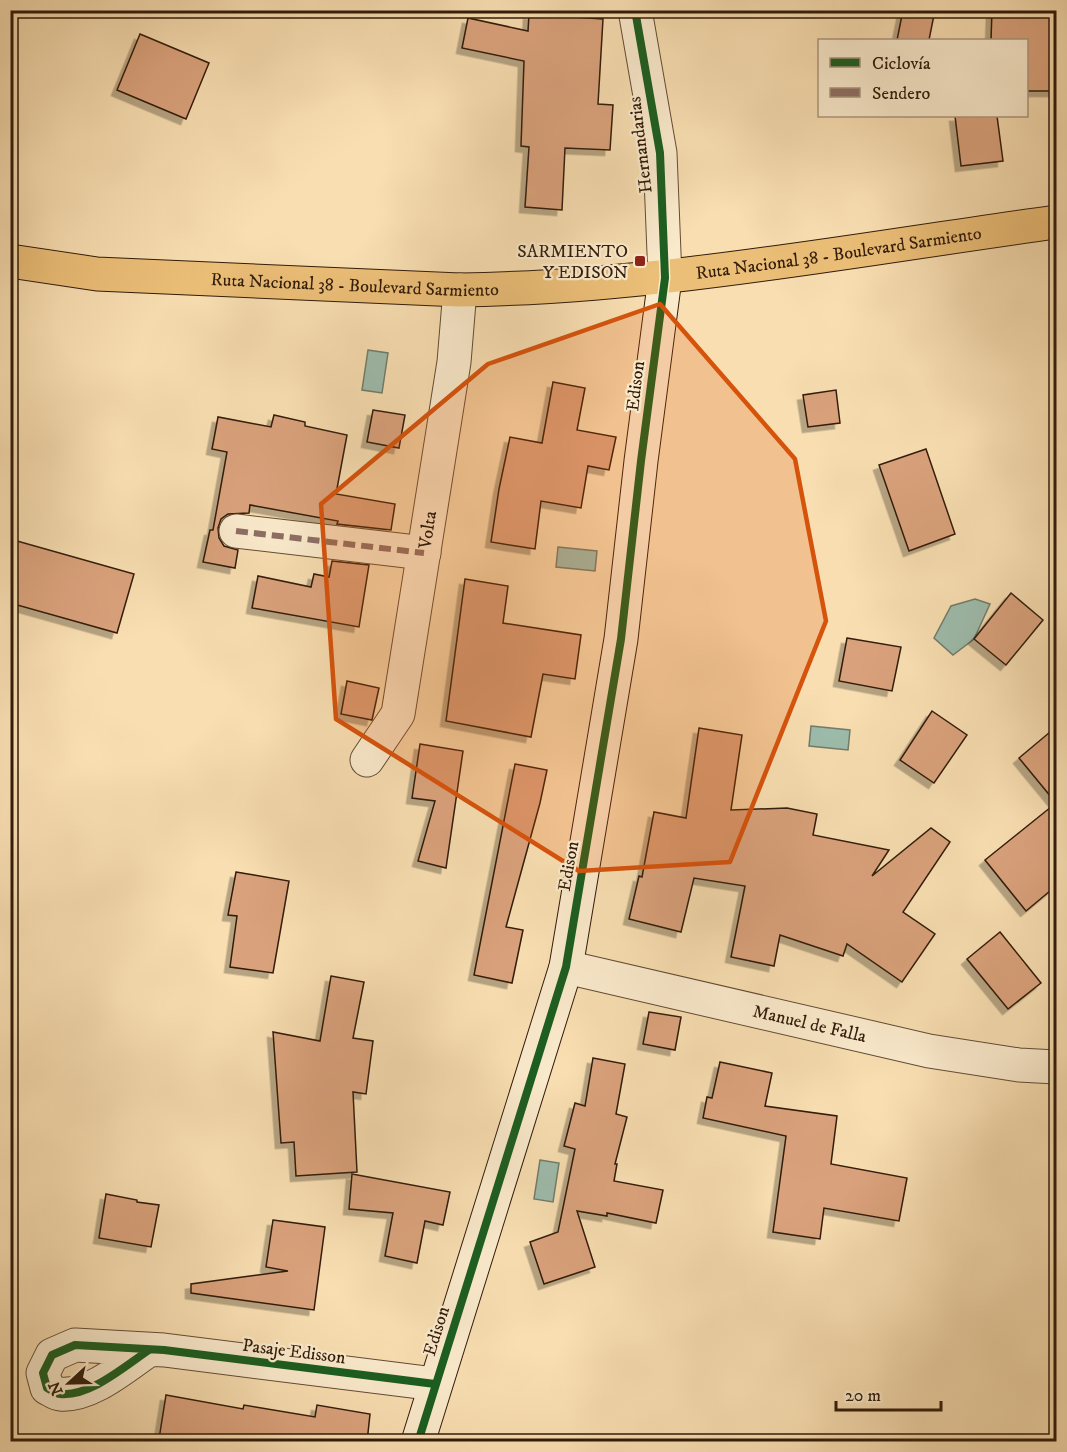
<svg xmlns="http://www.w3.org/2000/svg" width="1067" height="1452" font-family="'IM FELL DW Pica',serif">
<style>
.water{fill:#9dbcac;stroke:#727c6b;stroke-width:1.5}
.building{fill:#daa27b;stroke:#311b0a;stroke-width:1.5;filter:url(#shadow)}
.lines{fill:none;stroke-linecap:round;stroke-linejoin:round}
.street-casing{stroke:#634c34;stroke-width:35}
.secondary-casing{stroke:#311b0a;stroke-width:35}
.primary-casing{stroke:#311b0a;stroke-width:35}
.street{stroke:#faeacc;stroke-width:33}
.secondary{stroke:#faeacc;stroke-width:33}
.primary{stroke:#ecbf78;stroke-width:33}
.quiet{stroke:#8d6e63;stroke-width:6;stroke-dasharray:12 6;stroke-linecap:butt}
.cycleway-casing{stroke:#faeacc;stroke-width:11}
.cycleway{stroke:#1b5e20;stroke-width:8}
.marked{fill:#d6530c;fill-opacity:0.2;stroke:#d6530c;stroke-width:4.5;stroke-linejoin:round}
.poi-dot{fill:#8f2418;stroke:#faeacc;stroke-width:2}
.labels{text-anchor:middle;stroke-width:4.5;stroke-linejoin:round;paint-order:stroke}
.street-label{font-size:18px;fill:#311b0a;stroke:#faeacc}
.poi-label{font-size:18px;fill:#311b0a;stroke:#faeacc;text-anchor:end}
</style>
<defs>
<filter id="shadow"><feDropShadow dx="-5.5" dy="5.5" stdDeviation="0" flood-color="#0004"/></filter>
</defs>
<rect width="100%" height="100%" fill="#f8deb1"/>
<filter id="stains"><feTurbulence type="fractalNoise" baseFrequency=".00333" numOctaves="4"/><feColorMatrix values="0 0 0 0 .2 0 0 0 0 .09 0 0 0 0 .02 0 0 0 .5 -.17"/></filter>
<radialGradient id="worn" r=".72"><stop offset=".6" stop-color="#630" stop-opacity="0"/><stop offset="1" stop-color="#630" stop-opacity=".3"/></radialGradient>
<g class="water">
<path d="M 368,350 L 388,353 L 382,393 L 362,390 Z"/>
<path d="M 558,547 L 597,551 L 595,571 L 556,567 Z"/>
<path d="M 975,599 L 990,604 L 974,639 L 953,655 L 934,638 L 951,606 Z"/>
<path d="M 811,726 L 850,730 L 848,750 L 809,746 Z"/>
<path d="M 540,1160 L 559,1163 L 553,1202 L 534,1199 Z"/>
</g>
<g class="building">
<path d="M 903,10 L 935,10 L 929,40 L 897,40 Z"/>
<path d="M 992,10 L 1056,10 L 1056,91 L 1026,91 L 1026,40 L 991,40 Z"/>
<path d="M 529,14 L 603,19 L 598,104 L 613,105 L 610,150 L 565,148 L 562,210 L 525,207 L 529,147 L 521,146 L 524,61 L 462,48 L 468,18 L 528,31 Z"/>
<path d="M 140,34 L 209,63 L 186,119 L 117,90 Z"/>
<path d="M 955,116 L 997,116 L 1003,161 L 961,166 Z"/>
<path d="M 553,382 L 585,388 L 577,430 L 616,437 L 609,470 L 588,466 L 581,508 L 541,501 L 535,549 L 491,542 L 499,489 L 510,437 L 542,443 Z"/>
<path d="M 836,390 L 840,423 L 808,427 L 803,395 Z"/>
<path d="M 373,410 L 405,415 L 399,448 L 367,442 Z"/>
<path d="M 274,415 L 305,422 L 305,426 L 347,435 L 336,494 L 395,504 L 391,530 L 337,524 L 338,521 L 250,505 L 249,513 L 228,514 L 221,519 L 218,528 L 219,538 L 224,546 L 238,550 L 235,568 L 203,562 L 210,530 L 213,530 L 227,452 L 212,449 L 218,417 L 271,427 Z"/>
<path d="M 926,449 L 955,534 L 909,551 L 879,465 Z"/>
<path d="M 10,539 L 134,574 L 117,633 L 10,603 Z"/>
<path d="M 332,561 L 369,565 L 359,627 L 252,608 L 258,576 L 311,587 L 314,574 L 329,577 Z"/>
<path d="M 465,579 L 508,586 L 503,623 L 581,635 L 575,679 L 543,674 L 531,737 L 446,721 Z"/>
<path d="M 1011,593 L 1043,620 L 1006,665 L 974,639 Z"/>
<path d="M 847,638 L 901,647 L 892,691 L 839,681 Z"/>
<path d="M 347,681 L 379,688 L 372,720 L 341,714 Z"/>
<path d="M 932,711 L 967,735 L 934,783 L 900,760 Z"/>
<path d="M 1056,727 L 1056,886 L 1026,911 L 985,860 L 1056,803 L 1019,758 Z"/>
<path d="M 699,728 L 742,735 L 731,810 L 787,808 L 817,814 L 813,835 L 889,850 L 872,876 L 931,828 L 950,842 L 903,912 L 935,934 L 902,982 L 847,944 L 843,956 L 780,935 L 774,966 L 731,957 L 745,886 L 694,878 L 681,932 L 629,919 L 639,876 L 642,877 L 654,812 L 686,818 Z"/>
<path d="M 420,744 L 463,751 L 446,868 L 418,861 L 435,801 L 412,798 Z"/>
<path d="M 515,764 L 547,770 L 540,803 L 506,927 L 523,930 L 512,983 L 474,975 Z"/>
<path d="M 236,872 L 289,881 L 273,973 L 230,967 L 237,916 L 228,915 Z"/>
<path d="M 1000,932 L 1041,983 L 1008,1009 L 967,959 Z"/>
<path d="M 331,976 L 364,982 L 353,1038 L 373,1041 L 366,1094 L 353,1092 L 357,1172 L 296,1176 L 294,1142 L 281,1143 L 273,1032 L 320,1041 Z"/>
<path d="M 649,1012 L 681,1017 L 675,1050 L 643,1044 Z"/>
<path d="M 593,1058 L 625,1064 L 616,1114 L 627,1117 L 615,1164 L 617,1164 L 614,1181 L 663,1190 L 656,1223 L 607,1213 L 607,1216 L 577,1211 L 595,1267 L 544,1284 L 530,1242 L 558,1232 L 575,1149 L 564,1146 L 575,1103 L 585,1106 Z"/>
<path d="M 720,1062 L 772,1073 L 765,1106 L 837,1116 L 831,1164 L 907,1178 L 899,1221 L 824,1208 L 820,1239 L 773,1232 L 786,1136 L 703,1118 L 707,1097 L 712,1098 Z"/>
<path d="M 352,1174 L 450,1192 L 443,1225 L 425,1221 L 417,1263 L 385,1256 L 393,1213 L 349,1209 Z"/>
<path d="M 106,1194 L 137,1200 L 137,1202 L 159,1205 L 151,1247 L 99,1238 Z"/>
<path d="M 273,1220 L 325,1227 L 314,1310 L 191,1293 L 191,1284 L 288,1271 L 266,1267 Z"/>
<path d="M 166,1395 L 243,1409 L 244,1405 L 315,1417 L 317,1405 L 370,1414 L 367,1442 L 175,1442 L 159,1439 Z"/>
</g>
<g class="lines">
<g class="street-casing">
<g id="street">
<path d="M 635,10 L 660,153 L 665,278"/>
<path d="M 236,531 L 424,553"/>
<path id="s1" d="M 367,760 L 398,714 L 454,362 L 460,290"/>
<path id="s2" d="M 566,967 L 929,1051 L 1019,1065 L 1056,1067"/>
<path d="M 149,1350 C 125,1366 90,1397 60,1394 C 56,1394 51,1390 47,1388 L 43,1373 L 52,1355 L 75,1345 L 164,1350 L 435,1384"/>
</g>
</g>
<g class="secondary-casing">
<path id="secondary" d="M 418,1442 L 566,967 L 621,639 L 641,461 L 665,278"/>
</g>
<g class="primary-casing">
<g id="primary">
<path id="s3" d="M 10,261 L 97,274 L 460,290 C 660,287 858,249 1056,222"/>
</g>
</g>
<use href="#street" class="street"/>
<use href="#secondary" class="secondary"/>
<use href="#primary" class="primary"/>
<path class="quiet" d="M 236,531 L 424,553"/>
<g class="cycleway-casing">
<g id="cycleway">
<path d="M 149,1350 C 125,1366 90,1397 60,1394 C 56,1394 51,1390 47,1388 L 43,1373 L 52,1355 L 75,1345 L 164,1350 L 435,1384"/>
<path d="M 418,1442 L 566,967 L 621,639 L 641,461 L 665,278 L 660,153 L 635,10"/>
</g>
</g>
<use href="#cycleway" class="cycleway"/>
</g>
<path class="marked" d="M 660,304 L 795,459 L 826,621 L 730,862 L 579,871 L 336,719 L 321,504 L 488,364 Z"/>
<rect class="poi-dot" x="634" y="255" width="12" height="12" rx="3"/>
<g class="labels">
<g class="street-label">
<text transform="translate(640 145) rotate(-97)" y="6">Hernandarias</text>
<text dy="6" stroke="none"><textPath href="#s3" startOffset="832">Ruta Nacional 38 - Boulevard Sarmiento</textPath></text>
<text dy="6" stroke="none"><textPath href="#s3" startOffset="346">Ruta Nacional 38 - Boulevard Sarmiento</textPath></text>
<text transform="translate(635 386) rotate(-83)" y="6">Edison</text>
<text dy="6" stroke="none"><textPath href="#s1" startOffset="242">Volta</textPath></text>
<text transform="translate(568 866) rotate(-80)" y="6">Edison</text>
<text dy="6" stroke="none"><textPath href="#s2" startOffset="250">Manuel de Falla</textPath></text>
<text transform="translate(436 1331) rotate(-73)" y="6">Edison</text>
<text transform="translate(294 1351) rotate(7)" y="6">Pasaje Edisson</text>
</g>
<g class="poi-label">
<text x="628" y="257">SARMIENTO<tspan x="628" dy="21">Y EDISON</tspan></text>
</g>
</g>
<rect width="1067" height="1452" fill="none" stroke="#f8deb1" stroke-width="36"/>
<rect x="12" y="12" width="1043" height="1428" fill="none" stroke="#311b0a" stroke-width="3"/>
<rect x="18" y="18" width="1031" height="1416" fill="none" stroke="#311b0a" stroke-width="1.5"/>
<rect x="818" y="39" width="210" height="78" fill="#faeacc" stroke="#aa977e" stroke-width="1.5"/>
<rect x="830" y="58" width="30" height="9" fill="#1b5e20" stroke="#aa977e" stroke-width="1.5"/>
<text x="872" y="69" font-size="18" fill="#311b0a">Ciclovía</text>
<rect x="830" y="88" width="30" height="9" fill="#8d6e63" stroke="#aa977e" stroke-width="1.5"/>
<text x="872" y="99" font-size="18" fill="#311b0a">Sendero</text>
<g transform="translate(69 1383) rotate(248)" stroke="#faeacc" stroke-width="4.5" paint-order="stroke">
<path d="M0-4.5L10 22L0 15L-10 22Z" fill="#311b0a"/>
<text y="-9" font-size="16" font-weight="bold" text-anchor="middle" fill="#311b0a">N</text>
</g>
<path d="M836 1401v9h105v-9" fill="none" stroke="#311b0a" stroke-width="3"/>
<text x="845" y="1401" font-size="18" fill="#311b0a" stroke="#faeacc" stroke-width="4.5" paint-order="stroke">20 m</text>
<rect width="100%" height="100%" filter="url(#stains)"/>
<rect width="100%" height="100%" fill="url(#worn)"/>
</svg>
